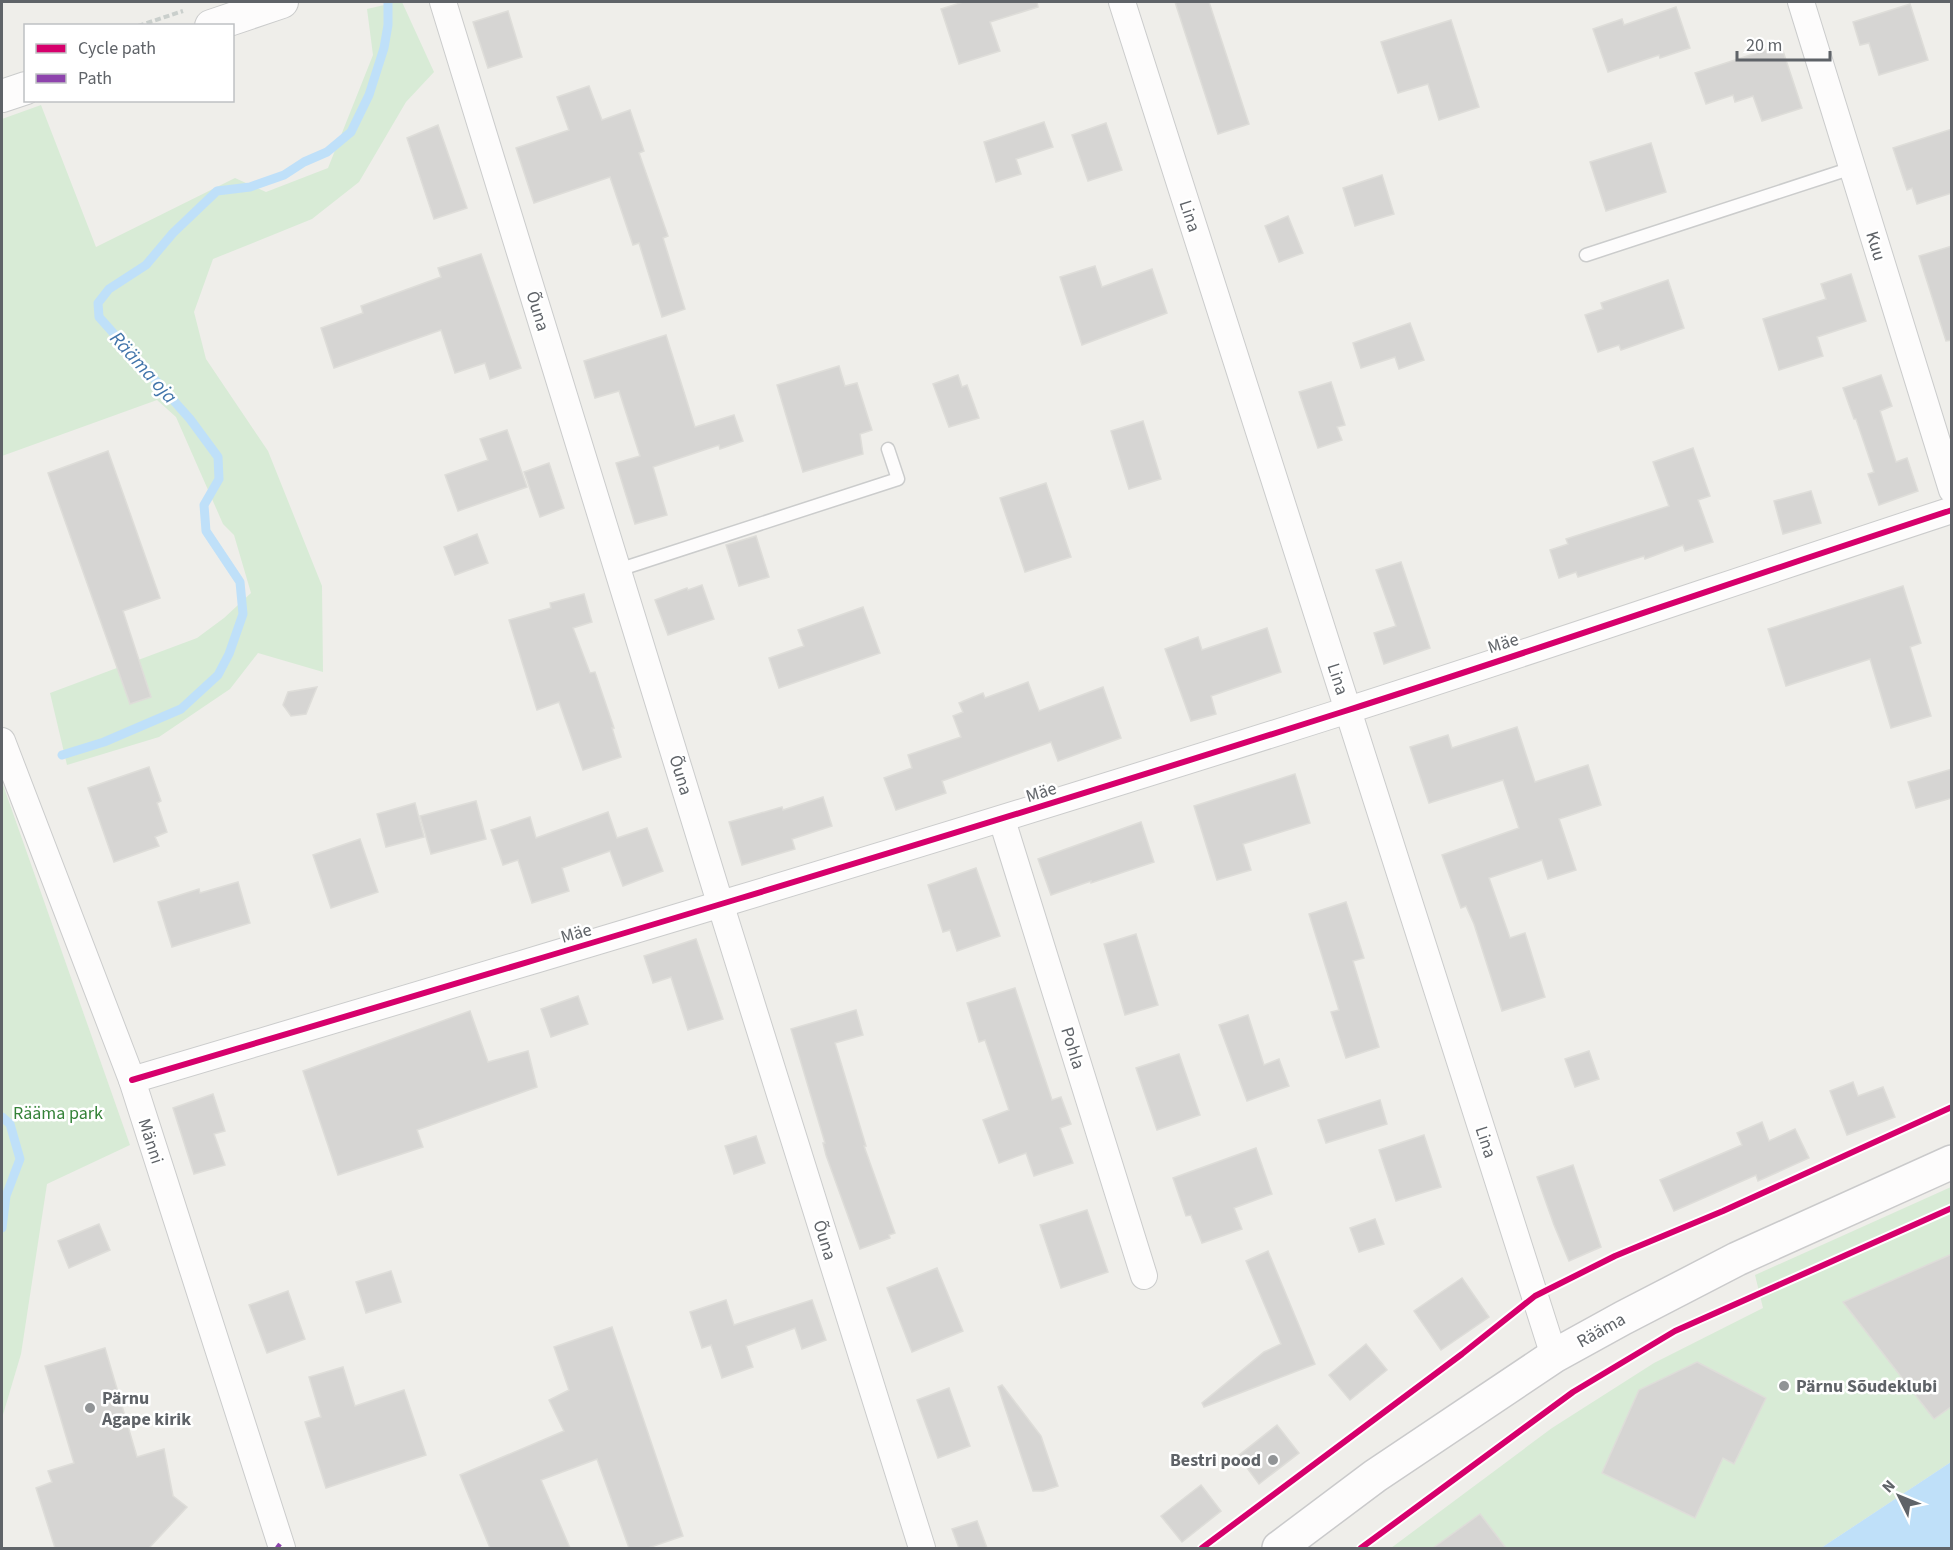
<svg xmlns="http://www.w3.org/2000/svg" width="1953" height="1550" font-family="'Source Sans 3',sans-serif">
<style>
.green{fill:#d8ebd6}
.water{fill:#bfe0f9}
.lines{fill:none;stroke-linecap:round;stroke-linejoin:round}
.stream{stroke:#bfe0f9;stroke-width:9}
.building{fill:#d6d5d3;stroke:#deddd9;stroke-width:1.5}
.service-casing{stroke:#cbcccc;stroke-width:15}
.minor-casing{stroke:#cbcccc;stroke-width:28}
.tertiary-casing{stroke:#cbcccc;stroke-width:34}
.secondary-casing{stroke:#cacacb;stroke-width:36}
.path{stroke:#cacfcc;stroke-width:4;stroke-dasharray:6 3;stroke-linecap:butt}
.service{stroke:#fdfcfc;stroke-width:12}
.minor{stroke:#fdfcfc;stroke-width:26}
.tertiary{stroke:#fdfcfc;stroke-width:32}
.secondary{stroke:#fdfcfc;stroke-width:33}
.quiet{stroke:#8e44ad;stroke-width:4.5;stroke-dasharray:9 4.5;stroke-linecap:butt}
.cycleway-casing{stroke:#fff;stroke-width:10}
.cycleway{stroke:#d6006c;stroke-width:6}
.poi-dot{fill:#919496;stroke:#fff;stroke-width:2}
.labels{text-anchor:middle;stroke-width:5;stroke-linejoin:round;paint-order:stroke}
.street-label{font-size:18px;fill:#5f6368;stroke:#fff}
.park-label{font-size:18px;fill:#348238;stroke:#fff}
.poi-label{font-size:18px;font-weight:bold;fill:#5f6368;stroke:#fff;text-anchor:start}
.water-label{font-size:20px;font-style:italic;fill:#4174aa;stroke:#fff}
</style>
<rect width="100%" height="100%" fill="#efeeea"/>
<g class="green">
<path d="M 397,2 L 402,2 L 434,72 L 406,102 L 359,182 L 312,219 L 213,259 L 194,312 L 206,359 L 268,451 L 322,586 L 323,672 L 258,653 L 230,689 L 159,737 L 67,765 L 50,693 L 197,638 L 224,618 L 251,593 L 234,535 L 223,524 L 176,417 L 157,400 L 2,456 L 2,119 L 41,105 L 96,247 L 235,178 L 266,192 L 328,168 L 373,55 L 367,9 Z"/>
<path d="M 2,782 L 130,1145 L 47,1184 L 21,1354 L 2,1418 Z"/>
<path d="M 1951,1187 L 1951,1462 L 1821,1548 L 1391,1548 L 1552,1428 L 1654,1363 L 1763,1308 L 1755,1275 Z"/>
</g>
<path class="water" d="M 1951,1462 L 1951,1548 L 1821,1548 Z"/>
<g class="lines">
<g class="stream">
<path d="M 62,755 L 104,742 L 181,709 L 218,675 L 229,654 L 243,614 L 240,582 L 206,531 L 204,505 L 219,479 L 218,457 L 190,419 L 99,317 L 98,303 L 109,289 L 146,265 L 173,233 L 217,191 L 250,187 L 284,175 L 304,162 L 327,152 L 351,132 L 369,95 L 384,48 L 388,25 L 388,2"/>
<path d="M 2,1117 L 10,1124 L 20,1159 L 6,1196 L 2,1228"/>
</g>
</g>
<g class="building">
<path d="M 963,2 L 1037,2 L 1038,7 L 990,22 L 1000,51 L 959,64 L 941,9 Z"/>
<path d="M 1175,2 L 1209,2 L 1249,124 L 1218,134 Z"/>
<path d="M 1910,4 L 1928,60 L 1879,75 L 1869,43 L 1860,45 L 1853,22 Z"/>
<path d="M 1676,7 L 1690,48 L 1660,58 L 1659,55 L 1608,72 L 1593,29 L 1622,19 L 1624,25 Z"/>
<path d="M 508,11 L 522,57 L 488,68 L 473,22 Z"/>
<path d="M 1451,20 L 1479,107 L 1439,120 L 1428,84 L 1398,93 L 1381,42 Z"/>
<path d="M 1781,45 L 1802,108 L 1762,121 L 1753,96 L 1735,102 L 1733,95 L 1706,104 L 1695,73 Z"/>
<path d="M 589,86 L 602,120 L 630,110 L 644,151 L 639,153 L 668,236 L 663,238 L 685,309 L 662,317 L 639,243 L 633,245 L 610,177 L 534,203 L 516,148 L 569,130 L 557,97 Z"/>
<path d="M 1044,122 L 1053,147 L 1016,159 L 1021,174 L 996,182 L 984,142 Z"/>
<path d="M 1106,123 L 1122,170 L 1088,181 L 1072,135 Z"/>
<path d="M 438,125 L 467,208 L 434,219 L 407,138 Z"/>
<path d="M 1952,129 L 1952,193 L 1917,204 L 1912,188 L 1907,190 L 1893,148 Z"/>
<path d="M 1651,143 L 1666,192 L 1606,211 L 1590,162 Z"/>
<path d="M 1382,175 L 1394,214 L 1355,226 L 1343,188 Z"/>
<path d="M 1288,216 L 1303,253 L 1279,262 L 1265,226 Z"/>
<path d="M 1952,246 L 1952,340 L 1946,341 L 1919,256 Z"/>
<path d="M 481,254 L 521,368 L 490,379 L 485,363 L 455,373 L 441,330 L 334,368 L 321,328 L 363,313 L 361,306 L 441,277 L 438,268 Z"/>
<path d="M 1095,266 L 1102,287 L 1152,269 L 1167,313 L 1082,345 L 1060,277 Z"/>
<path d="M 1851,274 L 1866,321 L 1817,337 L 1823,356 L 1779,370 L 1763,319 L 1826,299 L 1821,284 Z"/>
<path d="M 1668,280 L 1684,328 L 1621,350 L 1619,345 L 1598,352 L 1585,315 L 1603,309 L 1601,303 Z"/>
<path d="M 1410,323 L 1424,360 L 1399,369 L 1395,357 L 1361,368 L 1353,343 Z"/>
<path d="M 666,335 L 695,427 L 734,415 L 743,441 L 720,449 L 719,445 L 653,467 L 667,515 L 635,524 L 616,463 L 640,456 L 619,391 L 595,398 L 584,361 Z"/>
<path d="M 839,366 L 845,386 L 857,383 L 872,430 L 860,434 L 863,454 L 803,472 L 777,385 Z"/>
<path d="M 958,375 L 962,387 L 967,385 L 979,418 L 949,427 L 933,384 Z"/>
<path d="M 1881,375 L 1892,406 L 1880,411 L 1896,462 L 1907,458 L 1918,491 L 1879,505 L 1868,474 L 1874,472 L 1856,419 L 1854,419 L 1843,388 Z"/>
<path d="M 1331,382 L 1345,425 L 1337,427 L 1342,440 L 1318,448 L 1299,392 Z"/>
<path d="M 1143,421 L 1161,479 L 1129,489 L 1111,431 Z"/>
<path d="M 507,430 L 527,487 L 458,511 L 445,475 L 488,460 L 480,439 Z"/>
<path d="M 1693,448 L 1710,496 L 1698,500 L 1713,542 L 1685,551 L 1683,545 L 1645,559 L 1644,556 L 1578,577 L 1576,572 L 1559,578 L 1550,550 L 1568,544 L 1566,539 L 1669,506 L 1653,462 Z"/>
<path d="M 108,451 L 160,598 L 123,611 L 151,697 L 130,704 L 48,473 Z"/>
<path d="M 549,463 L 564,508 L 540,517 L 524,472 Z"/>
<path d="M 1046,483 L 1071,557 L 1025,572 L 1000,498 Z"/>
<path d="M 1811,491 L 1821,523 L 1783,534 L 1774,501 Z"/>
<path d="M 477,534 L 488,563 L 455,575 L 444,547 Z"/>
<path d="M 756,536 L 769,577 L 739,586 L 726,545 Z"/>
<path d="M 1401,562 L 1430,648 L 1384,664 L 1374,633 L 1396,626 L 1376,570 Z"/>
<path d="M 702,585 L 714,619 L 668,635 L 655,600 L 687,588 L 688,590 Z"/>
<path d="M 1903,586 L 1921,643 L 1910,647 L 1931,716 L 1891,728 L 1870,659 L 1786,686 L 1768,629 Z"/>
<path d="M 584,594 L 592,622 L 573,628 L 590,673 L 595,672 L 614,728 L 612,728 L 621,757 L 583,770 L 559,702 L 537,710 L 509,620 L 551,608 L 550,603 Z"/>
<path d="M 863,607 L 880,653 L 779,688 L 769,658 L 804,646 L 798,630 Z"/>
<path d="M 1267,628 L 1281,672 L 1211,696 L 1216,714 L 1191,721 L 1165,649 L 1198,637 L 1202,650 Z"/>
<path d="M 1028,682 L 1039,711 L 1103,687 L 1121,738 L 1058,761 L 1051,742 L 942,781 L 946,793 L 896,810 L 884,778 L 912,768 L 908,755 L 961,737 L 953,716 L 963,712 L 959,703 L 983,693 L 985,698 Z"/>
<path d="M 317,687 L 306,714 L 291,716 L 283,705 L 288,692 Z"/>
<path d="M 1517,727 L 1535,782 L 1588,765 L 1601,805 L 1559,819 L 1576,870 L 1548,879 L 1542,860 L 1489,878 L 1510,938 L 1525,933 L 1545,997 L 1502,1011 L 1474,924 L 1466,906 L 1461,908 L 1442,855 L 1519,828 L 1503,780 L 1429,803 L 1410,747 L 1448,735 L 1452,748 Z"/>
<path d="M 149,767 L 161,801 L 157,803 L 167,832 L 155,837 L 159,846 L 114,862 L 88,788 Z"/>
<path d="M 1952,769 L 1952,798 L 1916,808 L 1908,782 Z"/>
<path d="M 1295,774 L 1310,823 L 1243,844 L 1251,870 L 1217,880 L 1194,806 Z"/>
<path d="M 823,797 L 832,826 L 792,839 L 795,849 L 742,865 L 729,822 L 782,807 L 783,810 Z"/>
<path d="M 476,801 L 486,839 L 431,854 L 420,816 Z"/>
<path d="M 415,803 L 424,837 L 386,847 L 377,814 Z"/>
<path d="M 608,812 L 617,838 L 647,828 L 663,871 L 623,886 L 610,851 L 562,868 L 569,891 L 532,903 L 518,860 L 503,865 L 491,830 L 530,817 L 536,838 Z"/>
<path d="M 1141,822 L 1154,862 L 1091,883 L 1091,881 L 1051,895 L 1038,859 Z"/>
<path d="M 360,839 L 378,892 L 331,908 L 313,855 Z"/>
<path d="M 976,868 L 1000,936 L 957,951 L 950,930 L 943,932 L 928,885 Z"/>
<path d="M 238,882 L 250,923 L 172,947 L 158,902 L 199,889 L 200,893 Z"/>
<path d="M 1346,902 L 1364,958 L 1353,961 L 1379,1047 L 1346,1058 L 1331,1012 L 1339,1010 L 1309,914 Z"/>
<path d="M 1136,934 L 1158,1005 L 1125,1015 L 1104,944 Z"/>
<path d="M 696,939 L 723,1019 L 688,1030 L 671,977 L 653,983 L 644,956 Z"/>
<path d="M 1015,988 L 1052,1100 L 1061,1097 L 1071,1124 L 1060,1128 L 1073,1163 L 1034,1176 L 1026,1153 L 999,1163 L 983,1120 L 1009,1110 L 985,1040 L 979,1042 L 967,1003 Z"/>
<path d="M 578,996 L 588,1024 L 551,1037 L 541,1009 Z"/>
<path d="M 856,1010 L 863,1035 L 835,1043 L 866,1146 L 864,1146 L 895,1233 L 889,1235 L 890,1238 L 860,1249 L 826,1155 L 823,1143 L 825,1143 L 791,1029 Z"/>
<path d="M 470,1011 L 488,1062 L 528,1051 L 537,1087 L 417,1130 L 423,1147 L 338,1175 L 303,1071 Z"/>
<path d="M 1248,1015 L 1264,1065 L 1279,1059 L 1289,1086 L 1247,1101 L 1219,1025 Z"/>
<path d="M 1589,1051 L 1599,1079 L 1575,1087 L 1565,1059 Z"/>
<path d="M 1179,1054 L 1200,1115 L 1157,1130 L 1136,1068 Z"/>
<path d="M 1853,1082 L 1858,1096 L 1883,1087 L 1895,1117 L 1847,1135 L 1830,1091 Z"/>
<path d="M 213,1094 L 225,1131 L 214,1134 L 225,1165 L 194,1174 L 173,1108 Z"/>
<path d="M 1380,1100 L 1387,1124 L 1326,1143 L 1318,1120 Z"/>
<path d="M 1762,1122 L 1769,1141 L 1795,1129 L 1809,1158 L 1758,1181 L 1756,1175 L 1674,1211 L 1660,1180 L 1742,1145 L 1737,1133 Z"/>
<path d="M 1424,1135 L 1441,1187 L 1396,1201 L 1379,1150 Z"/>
<path d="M 756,1136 L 765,1163 L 734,1174 L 725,1146 Z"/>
<path d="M 1256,1148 L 1272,1194 L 1234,1208 L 1242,1229 L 1202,1243 L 1191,1215 L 1186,1216 L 1173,1178 Z"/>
<path d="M 1573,1165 L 1601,1247 L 1569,1261 L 1554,1225 L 1537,1177 Z"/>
<path d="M 1087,1210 L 1108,1272 L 1061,1288 L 1040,1225 Z"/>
<path d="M 1375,1219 L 1384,1244 L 1359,1252 L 1350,1228 Z"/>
<path d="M 99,1224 L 110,1250 L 69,1268 L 58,1241 Z"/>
<path d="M 1268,1251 L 1315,1364 L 1204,1407 L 1202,1403 L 1264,1352 L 1281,1344 L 1246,1261 Z"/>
<path d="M 1952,1254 L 1952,1406 L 1934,1419 L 1843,1302 Z"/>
<path d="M 937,1268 L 963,1331 L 912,1352 L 887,1288 Z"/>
<path d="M 391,1271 L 401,1302 L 366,1313 L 356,1282 Z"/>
<path d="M 1462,1278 L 1489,1317 L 1441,1350 L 1414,1311 Z"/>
<path d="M 288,1291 L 305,1339 L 267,1353 L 249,1305 Z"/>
<path d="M 726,1300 L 734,1325 L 812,1300 L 826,1340 L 802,1349 L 795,1328 L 746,1346 L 753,1367 L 722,1378 L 711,1345 L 702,1348 L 690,1312 Z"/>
<path d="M 612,1327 L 683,1536 L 648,1548 L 629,1548 L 597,1459 L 541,1480 L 570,1548 L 490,1548 L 460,1475 L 564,1431 L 549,1400 L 569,1390 L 554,1347 Z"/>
<path d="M 1366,1344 L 1387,1370 L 1350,1400 L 1329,1375 Z"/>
<path d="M 105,1348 L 137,1457 L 164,1449 L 173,1496 L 187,1507 L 149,1548 L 55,1548 L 36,1488 L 52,1482 L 48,1471 L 74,1463 L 45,1366 Z"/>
<path d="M 1697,1362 L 1766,1398 L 1734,1464 L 1723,1458 L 1695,1518 L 1602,1473 L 1639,1390 Z"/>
<path d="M 343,1367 L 355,1406 L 404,1390 L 426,1455 L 326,1488 L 305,1422 L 321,1417 L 309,1377 Z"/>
<path d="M 1002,1385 L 1041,1436 L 1058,1486 L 1043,1491 L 1033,1491 L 998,1387 Z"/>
<path d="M 949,1388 L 970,1446 L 938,1458 L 917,1400 Z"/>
<path d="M 1277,1425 L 1299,1453 L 1259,1484 L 1238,1456 Z"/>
<path d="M 1201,1485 L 1221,1511 L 1182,1542 L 1161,1516 Z"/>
<path d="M 1480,1514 L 1506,1548 L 1433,1548 Z"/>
<path d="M 977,1521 L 987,1548 L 959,1548 L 952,1529 Z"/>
</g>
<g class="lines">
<g class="service-casing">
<g id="service">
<path d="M 1586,255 L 1852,168"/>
<path d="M 618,570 L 898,479 L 888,449"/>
</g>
</g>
<g class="minor-casing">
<g id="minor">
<path d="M 443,2 L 721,906 L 922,1548"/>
<path d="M 1122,2 L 1554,1356"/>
<path d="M 1801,2 L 1952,490"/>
<path d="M 2,741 L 132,1080 L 282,1548"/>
<path d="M 1002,820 L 1144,1276"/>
<path d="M 132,1080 C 536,960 940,840 1342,712 C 1546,647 1748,577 1952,510"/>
</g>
</g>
<g class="tertiary-casing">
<g id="tertiary">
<path d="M 211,26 L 282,2"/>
<path d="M 2,96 L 26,88"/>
</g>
</g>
<g class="secondary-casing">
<path id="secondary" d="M 1279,1548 L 1375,1476 L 1554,1356 L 1623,1318 L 1737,1259 L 1952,1162"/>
</g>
<g class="path">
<path d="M 138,26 L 183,11"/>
<path d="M 1561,1283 L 1615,1256 L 1723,1211 L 1952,1107"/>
<path d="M 1202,1548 L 1512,1314"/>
</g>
<use href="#service" class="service"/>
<use href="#minor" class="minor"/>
<use href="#tertiary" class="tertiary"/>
<use href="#secondary" class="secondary"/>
<path class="quiet" d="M 277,1548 L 280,1544"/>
<g class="cycleway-casing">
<g id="cycleway">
<path d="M 132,1080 C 536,960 940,840 1342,712 C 1546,647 1748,577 1952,510"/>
<path d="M 1202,1548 L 1462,1354 L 1535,1296 L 1615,1256 L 1723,1211 L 1952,1107"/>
<path d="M 1361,1548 L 1573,1392 L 1675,1331 L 1952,1208"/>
</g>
</g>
<use href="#cycleway" class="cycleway"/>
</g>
<g class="poi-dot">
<circle cx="1784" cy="1386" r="6"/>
<circle cx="90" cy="1408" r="6"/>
<circle cx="1273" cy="1460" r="6"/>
</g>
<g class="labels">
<g class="street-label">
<text transform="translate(1190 216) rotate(72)" y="6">Lina</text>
<text transform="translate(1876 246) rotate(73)" y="6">Kuu</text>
<text transform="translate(538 311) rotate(73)" y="6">Õuna</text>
<text transform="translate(1503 643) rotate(-18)" y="6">Mäe</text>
<text transform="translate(1338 679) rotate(72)" y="6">Lina</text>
<text transform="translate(681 775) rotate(73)" y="6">Õuna</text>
<text transform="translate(1041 792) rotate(-17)" y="6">Mäe</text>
<text transform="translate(576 933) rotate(-16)" y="6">Mäe</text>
<text transform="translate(1073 1048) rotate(73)" y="6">Pohla</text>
<text transform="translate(151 1141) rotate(72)" y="6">Männi</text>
<text transform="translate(1486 1142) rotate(72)" y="6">Lina</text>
<text transform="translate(825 1240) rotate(73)" y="6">Õuna</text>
<text transform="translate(1601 1330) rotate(-29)" y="6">Rääma</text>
</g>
<g class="park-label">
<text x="58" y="1119">Rääma park</text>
</g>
<g class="poi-label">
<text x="1796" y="1392">Pärnu Sõudeklubi</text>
<text x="102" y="1404">Pärnu<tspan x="102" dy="21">Agape kirik</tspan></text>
<text x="1261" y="1466" text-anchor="end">Bestri pood</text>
</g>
<g class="water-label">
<text transform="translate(144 367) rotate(48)" y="7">Rääma oja</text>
</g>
</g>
<rect width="1953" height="1550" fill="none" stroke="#5f6368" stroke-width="6"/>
<rect x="24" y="24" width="210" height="78" fill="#ffffff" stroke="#bfc1c3" stroke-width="1.5"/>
<rect x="36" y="44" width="30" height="9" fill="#d6006c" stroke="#bfc1c3" stroke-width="1.5"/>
<text x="78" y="54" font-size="18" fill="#5f6368">Cycle path</text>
<rect x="36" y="74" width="30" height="9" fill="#8e44ad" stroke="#bfc1c3" stroke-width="1.5"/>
<text x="78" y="84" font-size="18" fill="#5f6368">Path</text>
<g transform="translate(1899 1496) rotate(313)" stroke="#ffffff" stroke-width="4.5" paint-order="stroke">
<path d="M0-4.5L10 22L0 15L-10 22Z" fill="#5f6368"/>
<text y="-9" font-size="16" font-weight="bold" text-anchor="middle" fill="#5f6368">N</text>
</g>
<path d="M1737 51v9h93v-9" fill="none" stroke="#5f6368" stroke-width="3"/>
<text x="1746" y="51" font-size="18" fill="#5f6368" stroke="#ffffff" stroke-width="4.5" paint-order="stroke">20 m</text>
</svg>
